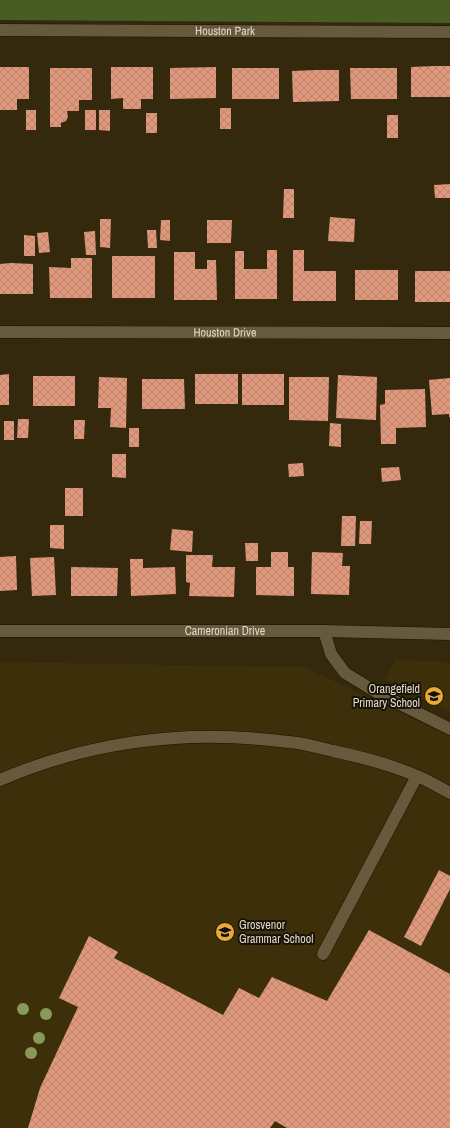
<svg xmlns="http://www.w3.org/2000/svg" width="450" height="1128" font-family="'Archivo Narrow',sans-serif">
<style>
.built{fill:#3d2f0a}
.green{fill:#475d24}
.building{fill:url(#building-cross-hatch)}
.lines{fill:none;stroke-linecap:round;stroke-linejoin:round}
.lane-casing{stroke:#1c1100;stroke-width:13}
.street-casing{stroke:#1c1100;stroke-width:13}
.lane{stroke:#66593c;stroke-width:12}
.street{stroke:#66593c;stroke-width:12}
.tree{fill:#899959}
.labels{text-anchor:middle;stroke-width:4;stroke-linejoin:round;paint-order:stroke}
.street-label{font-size:12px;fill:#e0d9c9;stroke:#181207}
.poi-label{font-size:12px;fill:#e0d9c9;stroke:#181207;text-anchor:end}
</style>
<defs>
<pattern id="building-cross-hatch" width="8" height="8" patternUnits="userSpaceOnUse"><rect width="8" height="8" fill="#df987c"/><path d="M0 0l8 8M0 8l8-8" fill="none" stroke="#b8826c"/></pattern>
</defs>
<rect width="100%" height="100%" fill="#35290d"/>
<g class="built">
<path d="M 395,660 L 450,662 L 450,712 L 385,680 Z"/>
<path d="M 0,662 L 304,667 L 450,736 L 450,1128 L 0,1128 Z"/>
</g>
<path class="green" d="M 0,0 L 450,0 L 450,23 L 0,20 Z"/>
<g class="building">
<path d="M 434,66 L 450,66 L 450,97 L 411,97 L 411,67 Z"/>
<path d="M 0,67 L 29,67 L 29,99 L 17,99 L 17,110 L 0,110 Z"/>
<path d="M 111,67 L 153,67 L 153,99 L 141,99 L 141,109 L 123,109 L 123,98 L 111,99 Z"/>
<path d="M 216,67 L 216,98 L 170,99 L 170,68 Z"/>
<path d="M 50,68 L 92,68 L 92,100 L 79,100 L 79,111 L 67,111 L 68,117 L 66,121 L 61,123 L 61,127 L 50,127 Z"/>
<rect x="232" y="68" width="47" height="31"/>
<path d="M 350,68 L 397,68 L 397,99 L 351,99 Z"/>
<path d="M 316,70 L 339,70 L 339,101 L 293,102 L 292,71 Z"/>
<rect x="220" y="108" width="11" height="21"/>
<rect x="26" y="110" width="10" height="20"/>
<rect x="85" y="110" width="11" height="20"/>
<path d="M 99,110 L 110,110 L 110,131 L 99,130 Z"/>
<rect x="146" y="113" width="11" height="20"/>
<rect x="387" y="115" width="11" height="23"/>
<path d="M 450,184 L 450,198 L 435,198 L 434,185 Z"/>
<path d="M 284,189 L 294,189 L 294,218 L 283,218 Z"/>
<path d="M 330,217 L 355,219 L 354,242 L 328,241 Z"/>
<path d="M 100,219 L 111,219 L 110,248 L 100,247 Z"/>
<path d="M 161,220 L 170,220 L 170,241 L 160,240 Z"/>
<path d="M 207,220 L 232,220 L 231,243 L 207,243 Z"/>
<path d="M 147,230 L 156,230 L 157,248 L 148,248 Z"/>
<path d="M 95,231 L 96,255 L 86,255 L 84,232 Z"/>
<path d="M 48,232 L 50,252 L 39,253 L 37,233 Z"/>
<path d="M 24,235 L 35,236 L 35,256 L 24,256 Z"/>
<path d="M 267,250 L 277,250 L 277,299 L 235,299 L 235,251 L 244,251 L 244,269 L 267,269 Z"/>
<path d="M 293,250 L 304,250 L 304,271 L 336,271 L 336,301 L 293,301 Z"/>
<path d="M 174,252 L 195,252 L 195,269 L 207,269 L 207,260 L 216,260 L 217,300 L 174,300 Z"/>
<rect x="112" y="256" width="43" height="42"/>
<path d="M 71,258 L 92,258 L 92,298 L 50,298 L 49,267 L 71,268 Z"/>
<path d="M 11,263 L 33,264 L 33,294 L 0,294 L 0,264 Z"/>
<rect x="355" y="270" width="43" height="30"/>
<rect x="415" y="271" width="35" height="31"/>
<path d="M 9,374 L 9,405 L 0,405 L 0,375 Z"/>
<rect x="195" y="374" width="43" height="30"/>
<rect x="242" y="374" width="42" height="31"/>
<path d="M 338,375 L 377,377 L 376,420 L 336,418 Z"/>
<rect x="33" y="376" width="42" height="30"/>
<path d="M 99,377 L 127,378 L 126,428 L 110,427 L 111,408 L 98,408 Z"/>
<path d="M 289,377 L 329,377 L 328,421 L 289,420 Z"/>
<path d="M 450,378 L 450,417 L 449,417 L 449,414 L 432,415 L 429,380 Z"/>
<path d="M 142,379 L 184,379 L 185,409 L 142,409 Z"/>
<path d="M 425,389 L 426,427 L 396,428 L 396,444 L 381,444 L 380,405 L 385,404 L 385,390 Z"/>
<path d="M 18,419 L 29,419 L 28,438 L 17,438 Z"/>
<path d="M 74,420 L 85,420 L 84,439 L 74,439 Z"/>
<rect x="4" y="421" width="10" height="19"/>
<path d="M 330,423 L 341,424 L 341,447 L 329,446 Z"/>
<rect x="129" y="428" width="10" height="19"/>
<path d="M 112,454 L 126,454 L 126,478 L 112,477 Z"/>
<path d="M 303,463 L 304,476 L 289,477 L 288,464 Z"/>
<path d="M 399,467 L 401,480 L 382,482 L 381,468 Z"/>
<rect x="65" y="488" width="18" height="28"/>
<path d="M 342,516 L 356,516 L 355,546 L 341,546 Z"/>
<path d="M 360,521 L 372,521 L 371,544 L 359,544 Z"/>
<path d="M 50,525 L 64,525 L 64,549 L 50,548 Z"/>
<path d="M 172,529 L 193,531 L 192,552 L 170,550 Z"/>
<path d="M 245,543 L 258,543 L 258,561 L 246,561 Z"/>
<path d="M 271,552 L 288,552 L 288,567 L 294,567 L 294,596 L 256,595 L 256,567 L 271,567 Z"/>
<path d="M 312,552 L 343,553 L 342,566 L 350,566 L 349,595 L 311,594 Z"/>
<path d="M 186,555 L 213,555 L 212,567 L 235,567 L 234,597 L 189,596 L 190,583 L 186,582 Z"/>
<path d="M 16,556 L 17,590 L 0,591 L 0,557 Z"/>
<path d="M 54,557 L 56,595 L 32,596 L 30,558 Z"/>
<path d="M 130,559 L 143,559 L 143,568 L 175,567 L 176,594 L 131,596 Z"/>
<path d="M 71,567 L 118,568 L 117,596 L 71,596 Z"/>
<path d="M 439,870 L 450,876 L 450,889 L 421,946 L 404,937 Z"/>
<path d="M 369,930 L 450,974 L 450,1128 L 287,1128 L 275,1121 L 270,1128 L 28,1128 L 40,1088 L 78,1007 L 59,998 L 89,936 L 118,952 L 114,958 L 223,1015 L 239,988 L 259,998 L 272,977 L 327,1001 Z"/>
</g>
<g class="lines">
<g class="lane-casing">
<g id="lane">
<path d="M 324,631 L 331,654 L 345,673 L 376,692 L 450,729"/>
<path d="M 0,780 C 85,743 179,730 270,740 C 279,741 289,742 298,743 C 309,745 321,748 333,751 C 362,757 391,765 417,776 C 429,781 439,787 450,793"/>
<path d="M 323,954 L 417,776"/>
</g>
</g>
<g class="street-casing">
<g id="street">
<path id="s1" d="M 0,30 L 450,32"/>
<path id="s2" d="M 0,332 L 450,333"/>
<path id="s3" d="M 0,631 L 324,631 L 450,634"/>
</g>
</g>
<use href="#lane" class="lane"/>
<use href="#street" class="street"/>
</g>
<g class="tree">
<circle cx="23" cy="1009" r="6"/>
<circle cx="46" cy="1014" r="6"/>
<circle cx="39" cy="1038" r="6"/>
<circle cx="31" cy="1053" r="6"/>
</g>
<defs>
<g id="school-disc" transform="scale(1)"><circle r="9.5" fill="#eaaa38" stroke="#181207"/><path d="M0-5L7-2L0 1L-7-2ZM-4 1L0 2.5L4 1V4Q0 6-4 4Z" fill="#111"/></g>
</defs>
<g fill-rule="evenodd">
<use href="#school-disc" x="434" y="696"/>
<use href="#school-disc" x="225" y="932"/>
</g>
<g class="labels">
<g class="street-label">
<text dy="4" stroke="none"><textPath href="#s1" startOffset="225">Houston Park</textPath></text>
<text dy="4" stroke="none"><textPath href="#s2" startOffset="225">Houston Drive</textPath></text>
<text dy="4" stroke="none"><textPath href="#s3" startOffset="225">Cameronian Drive</textPath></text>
</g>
<g class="poi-label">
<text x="420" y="693">Orangefield<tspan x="420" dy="14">Primary School</tspan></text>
<text x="239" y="929" text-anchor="start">Grosvenor<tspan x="239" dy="14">Grammar School</tspan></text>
</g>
</g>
</svg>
